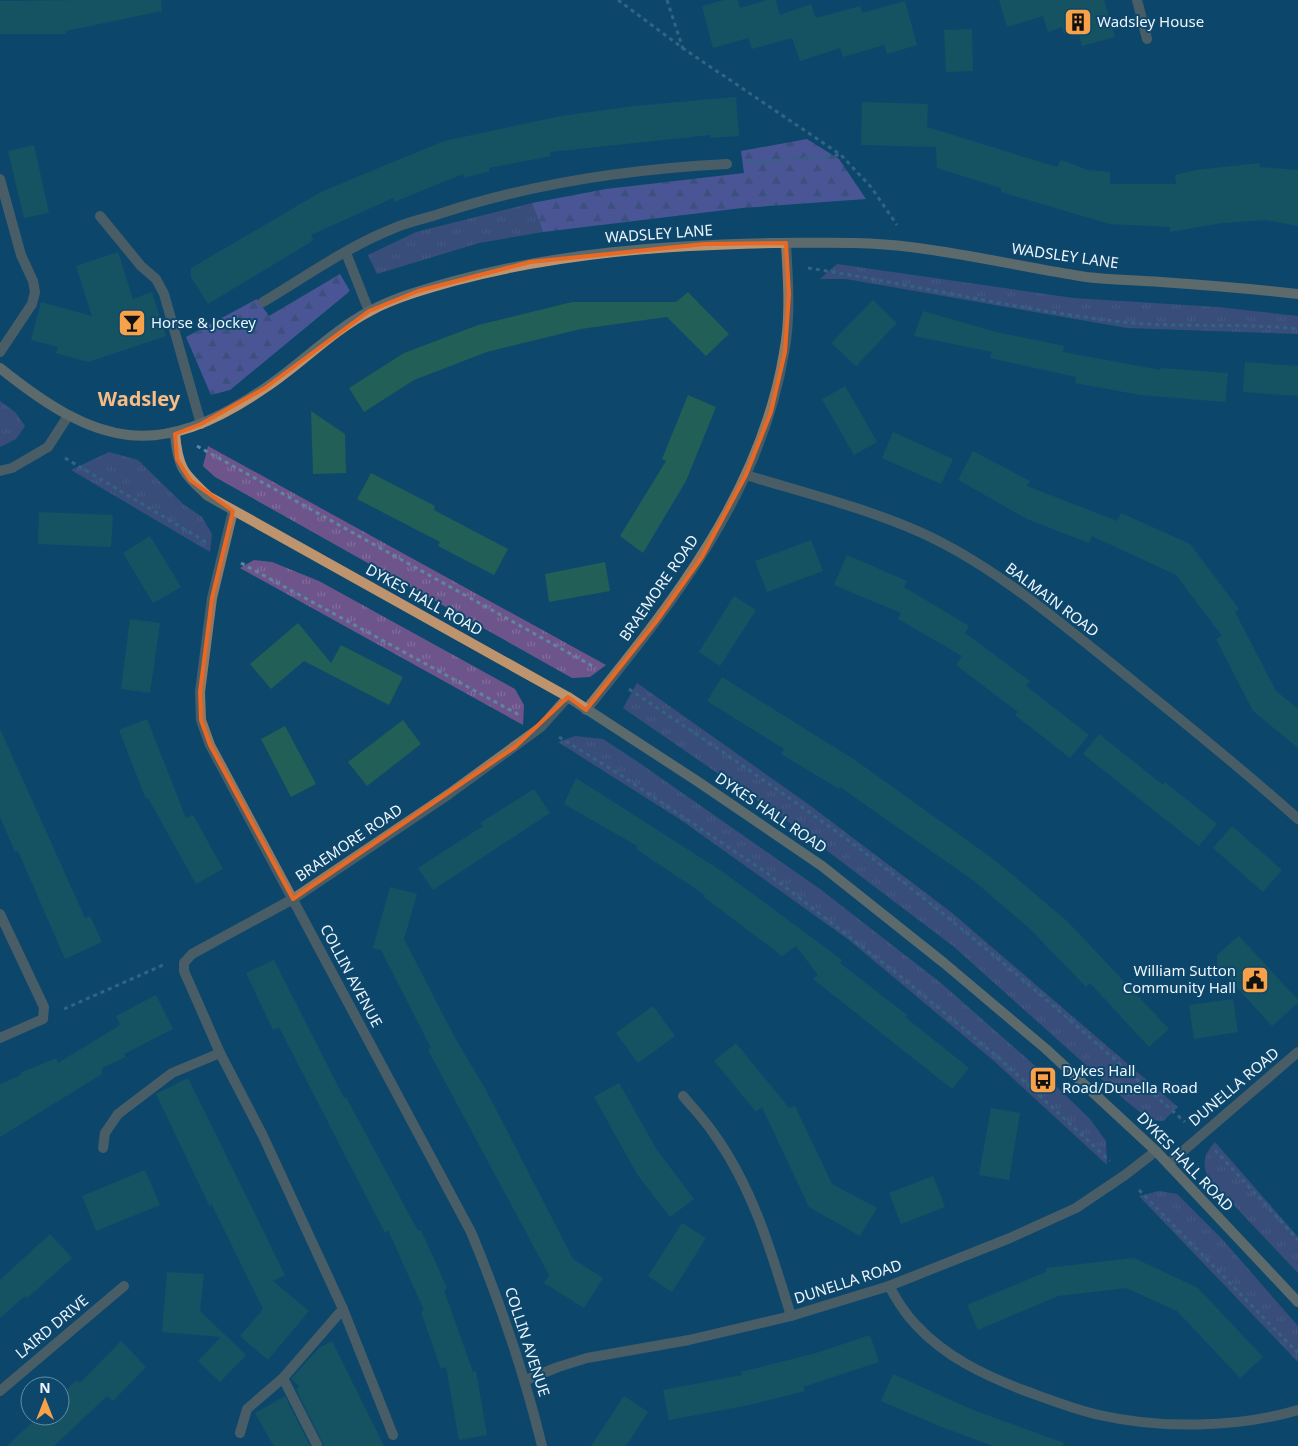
<svg xmlns="http://www.w3.org/2000/svg" width="1298" height="1446" font-family="'Noto Sans',sans-serif">
<style>
.grass{fill:url(#grass-tufts)}
.forest{fill:url(#forest-firs)}
.building{fill:#215f57}
.lines{fill:none;stroke-linecap:round;stroke-linejoin:round}
.path{stroke:#5e869f;stroke-width:3;stroke-dasharray:4 4;stroke-linecap:butt}
.lane{stroke:#927860;stroke-width:10}
.street{stroke:#927860;stroke-width:10}
.secondary{stroke:#be946e;stroke-width:10}
.marked{fill:none;stroke:#e86824;stroke-width:4;stroke-linejoin:round}
.labels{text-anchor:middle;stroke-width:4;stroke-linejoin:round;paint-order:stroke}
.poi-label{font-size:15px;fill:#edf4fa;stroke:#0d476c;text-anchor:start}
.street-label{font-size:15px;fill:#edf4fa;stroke:#0d476c}
.district-label{font-size:20px;font-weight:bold;fill:#f8bc84;stroke:#0d476c}
</style>
<defs>
<pattern id="grass-tufts" width="24" height="20" patternUnits="userSpaceOnUse" patternTransform="scale(1.25)"><rect width="24" height="20" fill="#6d558c"/><path d="M3 7l-1-3M5 7V3M7 7l1-3M15 17l-1-3M17 17v-4M19 17l1-3" fill="none" stroke="#826e9d"/></pattern>
<pattern id="forest-firs" width="22" height="20" patternUnits="userSpaceOnUse" patternTransform="scale(1.25)"><rect width="22" height="20" fill="#9367c8"/><path d="M5 1l3.5 6h-7zM16 11l3.5 6h-7z" fill="#755b96"/></pattern>
</defs>
<rect width="100%" height="100%" fill="#0d476c"/>
<g class="grass">
<path d="M 532,203 L 543,232 L 479,243 L 377,274 L 368,255 L 416,232 Z"/>
<path d="M 837,264 L 1073,298 L 1217,307 L 1298,316 L 1298,334 L 1127,328 L 846,279 L 820,279 Z"/>
<path d="M 0,401 L 15,412 L 25,426 L 16,439 L 0,447 Z"/>
<path d="M 208,446 L 606,665 L 590,677 L 572,678 L 215,477 L 203,466 Z"/>
<path d="M 109,452 L 138,460 L 183,504 L 202,517 L 212,534 L 210,552 L 71,470 Z"/>
<path d="M 254,560 L 272,562 L 319,581 L 515,689 L 524,705 L 523,725 L 240,568 Z"/>
<path d="M 637,683 L 808,804 L 951,912 L 1178,1107 L 1163,1121 L 1150,1120 L 1126,1101 L 953,946 L 797,828 L 623,708 Z"/>
<path d="M 575,736 L 603,739 L 638,762 L 820,889 L 941,983 L 1032,1063 L 1090,1119 L 1106,1141 L 1107,1165 L 994,1061 L 849,940 L 681,820 L 558,742 Z"/>
<path d="M 1215,1142 L 1298,1237 L 1298,1273 L 1208,1178 C 1202,1163 1204,1154 1215,1142 Z"/>
<path d="M 1159,1191 L 1177,1194 L 1223,1240 L 1298,1326 L 1298,1362 L 1139,1196 Z"/>
</g>
<g class="forest">
<path d="M 807,139 L 839,159 L 866,199 L 742,208 L 543,232 L 532,203 L 606,189 L 744,173 L 741,151 Z"/>
<path d="M 340,274 L 350,291 L 230,390 L 211,395 L 186,337 L 257,299 L 269,316 Z"/>
</g>
<g class="building">
<path d="M 78,0 L 161,0 L 162,11 L 66,31 L 66,34 L 0,34 L 0,1 Z"/>
<path d="M 724,0 L 738,0 L 740,8 L 767,0 L 776,0 L 780,15 L 811,4 L 816,18 L 860,6 L 862,13 L 905,1 L 917,45 L 887,54 L 884,45 L 843,57 L 840,48 L 800,61 L 792,38 L 752,49 L 748,38 L 713,48 L 702,6 Z"/>
<path d="M 999,0 L 1104,0 L 1115,37 L 1082,46 L 1078,31 L 1064,34 L 1062,27 L 1048,32 L 1043,16 L 1007,27 Z"/>
<path d="M 972,29 L 973,71 L 946,72 L 944,30 Z"/>
<path d="M 736,97 L 739,136 L 710,138 L 710,135 L 550,152 L 551,156 L 489,168 L 490,171 L 464,178 L 463,174 L 394,202 L 393,198 L 311,235 L 314,240 L 208,304 L 191,277 L 191,268 L 321,192 L 444,141 L 561,116 L 634,106 Z"/>
<path d="M 862,102 L 928,104 L 927,127 L 1057,167 L 1061,160 L 1088,170 L 1110,172 L 1110,184 L 1176,184 L 1175,175 L 1196,170 L 1259,163 L 1260,167 L 1298,170 L 1298,226 L 1266,220 L 1222,223 L 1170,232 L 1170,227 L 1110,224 L 1001,192 L 1001,188 L 937,168 L 936,147 L 861,145 Z"/>
<path d="M 34,145 L 49,213 L 24,218 L 8,151 Z"/>
<path d="M 118,252 L 133,299 L 152,292 L 166,336 L 88,362 L 56,353 L 58,347 L 31,340 L 41,302 L 92,316 L 76,266 Z"/>
<path d="M 688,292 L 729,334 L 706,356 L 667,317 L 581,329 L 487,352 L 414,380 L 364,412 L 349,388 L 404,353 L 478,325 L 572,302 L 676,302 Z"/>
<path d="M 873,300 L 897,323 L 856,366 L 831,343 Z"/>
<path d="M 923,311 L 996,332 L 1064,346 L 1063,352 L 1160,370 L 1160,368 L 1228,373 L 1225,402 L 1140,395 L 1075,383 L 1076,377 L 990,358 L 992,352 L 914,336 Z"/>
<path d="M 1245,362 L 1298,366 L 1298,396 L 1243,392 Z"/>
<path d="M 845,386 L 877,442 L 854,455 L 822,399 Z"/>
<path d="M 688,395 L 716,407 L 686,481 L 643,553 L 620,536 L 666,461 L 662,459 Z"/>
<path d="M 311,411 L 345,434 L 346,473 L 313,474 Z"/>
<path d="M 893,432 L 953,459 L 941,484 L 882,458 Z"/>
<path d="M 973,451 L 1030,481 L 1027,486 L 1117,521 L 1121,513 L 1190,544 L 1239,609 L 1235,612 L 1276,691 L 1298,709 L 1298,748 L 1253,711 L 1216,639 L 1222,636 L 1176,575 L 1092,536 L 1089,543 L 1027,519 L 958,480 Z"/>
<path d="M 371,473 L 435,506 L 434,510 L 508,549 L 494,575 L 438,546 L 440,542 L 357,499 Z"/>
<path d="M 39,512 L 113,515 L 111,547 L 38,544 Z"/>
<path d="M 150,536 L 181,587 L 153,603 L 123,553 Z"/>
<path d="M 811,540 L 823,571 L 767,592 L 755,561 Z"/>
<path d="M 847,555 L 907,581 L 904,587 L 969,626 L 965,633 L 1030,681 L 1026,686 L 1089,735 L 1070,758 L 1015,715 L 1018,712 L 956,665 L 962,656 L 898,619 L 901,613 L 834,585 Z"/>
<path d="M 605,562 L 610,591 L 549,602 L 545,574 Z"/>
<path d="M 734,596 L 756,610 L 720,666 L 699,652 Z"/>
<path d="M 130,619 L 160,623 L 150,693 L 121,689 Z"/>
<path d="M 298,623 L 331,663 L 341,645 L 403,677 L 389,705 L 304,661 L 271,689 L 250,664 Z"/>
<path d="M 722,677 L 855,760 L 996,861 L 1067,921 L 1169,1029 L 1149,1047 L 1090,983 L 1086,987 L 1030,929 L 974,881 L 840,787 L 839,789 L 781,754 L 784,749 L 707,701 Z"/>
<path d="M 147,719 L 186,818 L 193,815 L 223,869 L 196,884 L 148,798 L 146,799 L 119,730 Z"/>
<path d="M 403,720 L 421,744 L 367,786 L 348,762 Z"/>
<path d="M 285,726 L 316,784 L 291,797 L 261,739 Z"/>
<path d="M 0,729 L 85,918 L 90,916 L 102,942 L 65,959 L 18,851 L 15,852 L 0,817 Z"/>
<path d="M 1099,734 L 1163,785 L 1165,782 L 1217,824 L 1199,846 L 1083,754 Z"/>
<path d="M 576,778 L 723,872 L 842,960 L 840,963 L 907,1015 L 905,1017 L 969,1068 L 952,1089 L 813,979 L 818,975 L 796,946 L 782,956 L 704,897 L 705,895 L 636,849 L 637,846 L 564,804 Z"/>
<path d="M 534,789 L 550,813 L 433,890 L 418,868 L 483,826 L 480,823 Z"/>
<path d="M 1232,826 L 1282,870 L 1263,892 L 1213,848 Z"/>
<path d="M 390,887 L 417,894 L 404,939 L 454,1036 L 486,1090 L 573,1259 L 603,1278 L 584,1308 L 544,1283 L 549,1275 L 428,1050 L 431,1048 L 381,950 L 373,948 Z"/>
<path d="M 1239,936 L 1298,1000 L 1298,1003 L 1272,1026 L 1217,965 L 1217,955 Z"/>
<path d="M 274,960 L 344,1098 L 346,1097 L 418,1231 L 421,1230 L 447,1288 L 444,1290 L 473,1372 L 476,1371 L 487,1435 L 459,1440 L 446,1367 L 441,1369 L 421,1312 L 424,1310 L 388,1230 L 385,1233 L 279,1027 L 273,1030 L 246,973 Z"/>
<path d="M 156,995 L 173,1029 L 124,1054 L 126,1057 L 102,1068 L 102,1074 L 0,1137 L 0,1084 L 21,1075 L 20,1073 L 56,1058 L 58,1063 L 120,1025 L 116,1016 Z"/>
<path d="M 1233,999 L 1238,1032 L 1194,1039 L 1189,1005 Z"/>
<path d="M 653,1006 L 675,1036 L 638,1063 L 616,1033 Z"/>
<path d="M 736,1043 L 789,1108 L 795,1106 L 832,1184 L 877,1208 L 860,1236 L 809,1207 L 762,1107 L 756,1112 L 714,1061 Z"/>
<path d="M 188,1078 L 285,1275 L 273,1281 L 309,1311 L 268,1360 L 240,1336 L 263,1309 L 211,1203 L 210,1207 L 156,1094 Z"/>
<path d="M 619,1083 L 657,1150 L 694,1199 L 670,1217 L 637,1174 L 594,1097 Z"/>
<path d="M 991,1108 L 1020,1113 L 1009,1180 L 979,1175 Z"/>
<path d="M 145,1170 L 160,1205 L 96,1231 L 82,1196 Z"/>
<path d="M 933,1176 L 945,1207 L 901,1224 L 889,1193 Z"/>
<path d="M 682,1223 L 706,1238 L 672,1292 L 648,1276 Z"/>
<path d="M 50,1234 L 72,1258 L 27,1298 L 25,1296 L 0,1318 L 0,1280 Z"/>
<path d="M 1134,1258 L 1198,1288 L 1263,1357 L 1240,1378 L 1177,1311 L 1126,1288 L 1058,1296 L 978,1330 L 967,1305 L 1046,1272 L 1046,1268 Z"/>
<path d="M 167,1272 L 204,1274 L 200,1311 L 246,1355 L 220,1382 L 198,1361 L 221,1337 L 162,1332 Z"/>
<path d="M 870,1335 L 879,1362 L 803,1387 L 805,1391 L 749,1405 L 669,1420 L 663,1390 L 742,1375 L 741,1372 L 816,1353 Z"/>
<path d="M 121,1341 L 146,1367 L 113,1401 L 107,1396 L 54,1446 L 7,1446 L 39,1416 L 60,1416 L 60,1396 L 77,1380 L 80,1383 Z"/>
<path d="M 332,1341 L 384,1446 L 324,1446 L 296,1389 L 300,1387 L 291,1379 L 319,1348 Z"/>
<path d="M 893,1374 L 973,1410 L 1064,1443 L 1063,1446 L 993,1446 L 939,1426 L 881,1401 Z"/>
<path d="M 285,1396 L 310,1446 L 274,1446 L 255,1413 Z"/>
<path d="M 624,1396 L 648,1412 L 626,1446 L 591,1446 Z"/>
</g>
<g class="lines">
<g class="path">
<path d="M 618,0 L 684,49 L 841,155 L 871,187 L 897,225"/>
<path d="M 667,0 L 683,49"/>
<path d="M 747,163 L 840,155"/>
<path d="M 808,268 C 910,284 1011,308 1113,321 C 1174,329 1237,322 1298,329"/>
<path d="M 197,446 L 596,668"/>
<path d="M 65,458 L 206,542"/>
<path d="M 241,563 L 521,716"/>
<path d="M 629,689 C 718,749 809,809 894,875 C 995,953 1090,1037 1185,1122"/>
<path d="M 559,737 L 619,774 L 767,873 L 900,976 L 1000,1059 L 1110,1161"/>
<path d="M 64,1009 L 163,965"/>
<path d="M 1215,1150 L 1298,1240"/>
<path d="M 1139,1190 L 1298,1353"/>
</g>
<g class="lane">
<path d="M 1137,0 L 1147,39"/>
<path d="M 0,179 L 21,255 L 33,281 L 35,292 L 32,304 L 0,352"/>
<path d="M 100,216 L 141,266 L 156,279 L 164,294 L 201,424"/>
<path d="M 346,253 L 369,311"/>
<path d="M 263,302 C 305,277 347,247 392,229 C 407,222 424,219 439,214 C 532,183 630,169 727,164"/>
<path d="M 184,963 L 184,971 L 220,1053 L 263,1136 L 343,1309 L 393,1435"/>
<path d="M 103,1148 L 105,1133 L 118,1114 L 172,1073 L 220,1053"/>
<path d="M 240,1433 L 247,1409 L 283,1378"/>
<path d="M 317,1445 L 283,1378 L 343,1309"/>
</g>
<g class="street">
<path d="M 0,471 L 12,468 L 48,447 L 68,416"/>
<path d="M 746,475 C 805,493 866,508 922,533 C 992,565 1053,617 1112,664 C 1175,715 1238,765 1298,819"/>
<path d="M 233,511 L 212,598 L 200,692 L 201,720 L 210,745 L 471,1232 C 500,1302 524,1372 542,1446"/>
<path d="M 586,710 C 672,604 761,492 784,353 C 791,317 788,280 786,243"/>
<path d="M 0,914 L 44,1007 L 43,1019 L 0,1038"/>
<path d="M 184,963 L 192,954 L 293,899 L 449,794 L 541,727 L 568,697"/>
<path d="M 683,1096 C 693,1108 705,1120 714,1134 C 753,1188 772,1254 791,1316"/>
<path d="M 1168,1164 L 1298,1052"/>
<path d="M 889,1286 C 897,1300 905,1314 917,1326 C 946,1357 984,1375 1023,1390 C 1048,1399 1073,1409 1099,1415 C 1161,1429 1237,1428 1298,1410"/>
<path d="M 526,1380 L 558,1367 L 587,1358 L 689,1340 L 791,1316 L 889,1286 L 1010,1238 L 1076,1208 L 1125,1175 L 1156,1151"/>
<path d="M 0,1391 L 124,1286"/>
</g>
<g class="secondary">
<path d="M 0,368 C 97,446 157,462 265,388 C 301,364 332,331 370,311 C 396,297 426,289 454,281 C 558,253 665,245 773,243 C 819,243 864,241 910,247 C 969,254 1027,268 1086,277 C 1111,280 1136,280 1161,282 C 1207,285 1252,289 1298,294"/>
<path d="M 175,434 C 178,468 183,473 208,496 L 568,697 L 697,781 L 822,866 L 944,963 L 1046,1049 L 1156,1151 L 1298,1302"/>
</g>
</g>
<path d="M0 0H1298V1446H0ZM 786,243 L 789,294 L 785,352 L 771,412 L 746,475 L 702,557 L 656,622 L 586,710 L 568,697 L 515,747 L 293,899 L 210,745 L 201,720 L 200,692 L 212,598 L 233,511 L 190,480 L 177,459 L 175,434 L 201,424 L 265,388 L 369,311 L 418,291 L 530,262 L 705,244 Z" fill="#0d476c" fill-opacity=".55" fill-rule="evenodd"/>
<path class="marked" d="M 786,243 L 789,294 L 785,352 L 771,412 L 746,475 L 702,557 L 656,622 L 586,710 L 568,697 L 515,747 L 293,899 L 210,745 L 201,720 L 200,692 L 212,598 L 233,511 L 190,480 L 177,459 L 175,434 L 201,424 L 265,388 L 369,311 L 418,291 L 530,262 L 705,244 Z"/>
<defs>
<g id="building-square" transform="scale(1.4375)"><rect x="-9" y="-9" width="18" height="18" rx="4" fill="#f7a149" stroke="#0d476c"/><path d="M-4-6H4V6H1V3H-1V6H-4ZM-2.5-4.3h1.7v1.8h-1.7ZM.8-4.3h1.7v1.8H.8ZM-2.5-1h1.7V.8h-1.7ZM.8-1h1.7V.8H.8Z" fill="#111"/></g>
<g id="bar-square" transform="scale(1.4375)"><rect x="-9" y="-9" width="18" height="18" rx="4" fill="#f7a149" stroke="#0d476c"/><path d="M-6-5H6L.8 .8V4.5H3.5V6h-7V4.5H-.8V.8Z" fill="#111"/></g>
<g id="civic-square" transform="scale(1.4375)"><rect x="-9" y="-9" width="18" height="18" rx="4" fill="#f7a149" stroke="#0d476c"/><path d="M-.6-6.5H3V-4.5H.6V-3L4-1V1h2V6H-6V1h2V-1L-.6-3ZM-1.2 2.5V6h2.4V2.5Z" fill="#111"/></g>
<g id="bus-square" transform="scale(1.4375)"><rect x="-9" y="-9" width="18" height="18" rx="4" fill="#f7a149" stroke="#0d476c"/><path d="M-5-6H5V4H4V6H2V4H-2V6H-4V4H-5ZM-3.5-4V0h7V-4ZM-3.5 1.2v1.5H-2V1.2ZM2 1.2v1.5H3.5V1.2Z" fill="#111"/></g>
</defs>
<g fill-rule="evenodd">
<use href="#building-square" x="1078" y="22"/>
<use href="#bar-square" x="132" y="323"/>
<use href="#civic-square" x="1255" y="980"/>
<use href="#bus-square" x="1043" y="1080"/>
</g>
<g class="labels">
<g class="poi-label">
<text x="1097" y="27">Wadsley House</text>
<text x="151" y="328">Horse &amp; Jockey</text>
<text x="1236" y="976" text-anchor="end">William Sutton<tspan x="1236" dy="17">Community Hall</tspan></text>
<text x="1062" y="1076">Dykes Hall<tspan x="1062" dy="17">Road/Dunella Road</tspan></text>
</g>
<g class="street-label">
<text transform="translate(659 234) rotate(-4)" y="5">WADSLEY LANE</text>
<text transform="translate(1065 256) rotate(8)" y="5">WADSLEY LANE</text>
<text transform="translate(659 588) rotate(-55)" y="5">BRAEMORE ROAD</text>
<text transform="translate(424 600) rotate(29)" y="5">DYKES HALL ROAD</text>
<text transform="translate(1052 600) rotate(37)" y="5">BALMAIN ROAD</text>
<text transform="translate(771 813) rotate(34)" y="5">DYKES HALL ROAD</text>
<text transform="translate(349 843) rotate(-34)" y="5">BRAEMORE ROAD</text>
<text transform="translate(351 976) rotate(62)" y="5">COLLIN AVENUE</text>
<text transform="translate(1234 1087) rotate(-40)" y="5">DUNELLA ROAD</text>
<text transform="translate(1185 1162) rotate(46)" y="5">DYKES HALL ROAD</text>
<text transform="translate(848 1282) rotate(-18)" y="5">DUNELLA ROAD</text>
<text transform="translate(52 1327) rotate(-40)" y="5">LAIRD DRIVE</text>
<text transform="translate(527 1342) rotate(72)" y="5">COLLIN AVENUE</text>
</g>
<g class="district-label">
<text x="139" y="406">Wadsley</text>
</g>
</g>
<g transform="translate(45 1401)"><circle r="24" fill="#0d476c" stroke="#678ca5"/>
<path d="M0-4L9 19L0 12L-9 19Z" fill="#f7a149"/>
<text y="-8" font-size="14" font-weight="bold" text-anchor="middle" fill="#edf4fa">N</text>
</g>
</svg>
